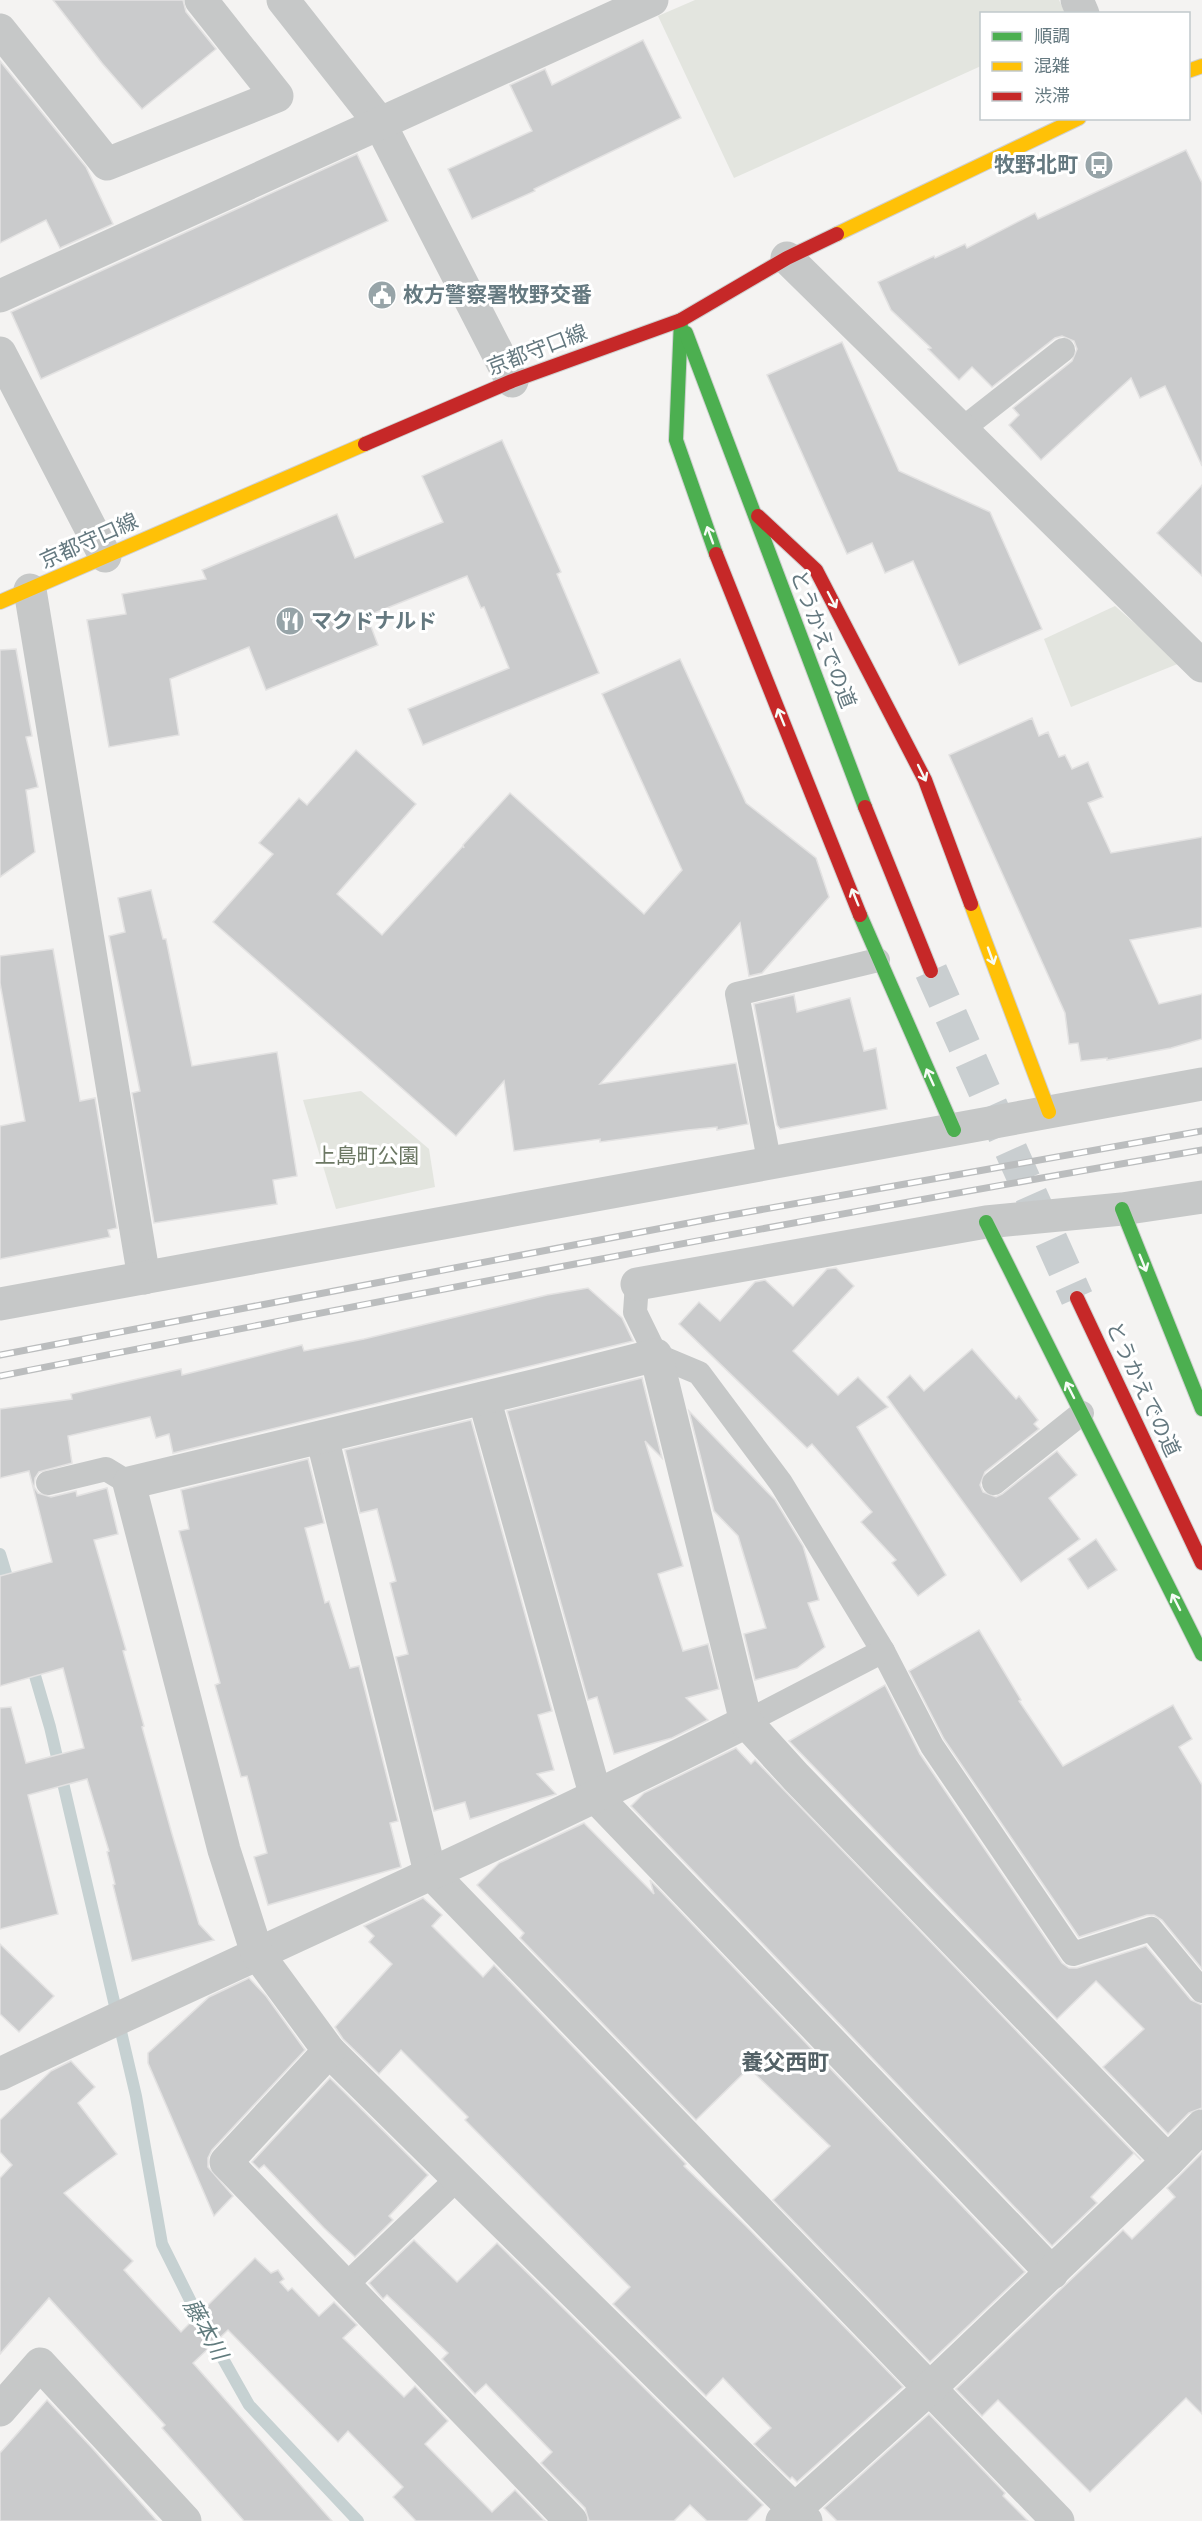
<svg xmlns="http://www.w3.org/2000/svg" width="1202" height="2521" font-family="Manrope,'Noto Sans JP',sans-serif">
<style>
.green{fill:#e3e5df}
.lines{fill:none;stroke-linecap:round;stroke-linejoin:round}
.stream{stroke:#c6d1d2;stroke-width:12}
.building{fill:#cacbcc;stroke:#e3e2e2;stroke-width:1.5}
.secondary-tunnel{stroke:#c9ced0;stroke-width:33;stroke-dasharray:33 16;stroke-linecap:butt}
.fast-casing{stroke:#cfd0d0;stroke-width:16}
.slow-casing{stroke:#cfd0d0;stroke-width:16}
.jam-casing{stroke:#cfd0d0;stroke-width:16}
.lane{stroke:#c6c8c8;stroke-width:24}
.street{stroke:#c6c8c8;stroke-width:33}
.fast{stroke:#4caf50;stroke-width:14}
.slow{stroke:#ffc107;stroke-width:14}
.jam{stroke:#c62828;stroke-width:14}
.rail-casing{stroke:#bbbdbe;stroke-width:7}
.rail{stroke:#fff;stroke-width:4.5;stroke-dasharray:14;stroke-linecap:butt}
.oneway{stroke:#f6fbf6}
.labels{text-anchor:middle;stroke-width:6;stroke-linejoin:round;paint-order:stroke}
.poi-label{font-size:21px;font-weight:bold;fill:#657980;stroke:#fff;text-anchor:start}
.street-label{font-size:21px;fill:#657980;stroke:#fff}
.park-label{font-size:21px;fill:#6c7864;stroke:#fff}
.neighbourhood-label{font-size:22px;font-weight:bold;fill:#536166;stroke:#fff}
.water-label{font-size:22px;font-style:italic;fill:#617b7d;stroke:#fff}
</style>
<rect width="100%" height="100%" fill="#f4f3f2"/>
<g class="green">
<path d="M 695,0 L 1059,0 L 1065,13 L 982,14 L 981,66 L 734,178 L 658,16 Z"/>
<path d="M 1115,606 L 1180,663 L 1071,707 L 1044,639 Z"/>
<path d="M 361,1091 L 429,1149 L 435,1187 L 336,1209 L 303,1100 Z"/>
</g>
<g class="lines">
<g class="stream">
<path d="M 0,1554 L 11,1590"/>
<path d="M 31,1662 L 50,1727 L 136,2096 L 162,2244 L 192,2304 L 249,2405 L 358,2521"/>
</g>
</g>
<g class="building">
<path d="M 53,0 L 183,0 L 186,12 L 216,49 L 142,109 L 102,63 Z"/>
<path d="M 643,40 L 681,118 L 534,189 L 535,191 L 472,219 L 448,169 L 532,131 L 510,85 L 545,69 L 552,85 Z"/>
<path d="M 0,61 L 86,167 L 113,224 L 60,248 L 46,220 L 0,243 Z"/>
<path d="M 1186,150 L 1202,183 L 1202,466 L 1165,386 L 1140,398 L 1131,378 L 1041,460 L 1009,425 L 1019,415 L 1013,408 L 1072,361 L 1077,349 L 1074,341 L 1062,336 L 1055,338 L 992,387 L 972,367 L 959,380 L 928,349 L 931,348 L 891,310 L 878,282 L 934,256 L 935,258 L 965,244 L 967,248 L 1035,213 L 1038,219 Z"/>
<path d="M 357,154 L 388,221 L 41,379 L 11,312 Z"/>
<path d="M 842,342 L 899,471 L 990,512 L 1042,629 L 959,665 L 913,561 L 885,573 L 872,543 L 847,554 L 767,375 Z"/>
<path d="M 502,440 L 561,572 L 557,574 L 599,673 L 423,745 L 408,709 L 509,668 L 484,607 L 481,608 L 467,576 L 367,616 L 378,645 L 266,690 L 249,647 L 170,679 L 179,735 L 109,747 L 87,620 L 126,614 L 122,594 L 206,579 L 202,570 L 337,514 L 355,558 L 443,522 L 422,476 Z"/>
<path d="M 1202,485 L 1202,576 L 1157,533 Z"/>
<path d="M 16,649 L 32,736 L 26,737 L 38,787 L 26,790 L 35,852 L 0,877 L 0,650 Z"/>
<path d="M 680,659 L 746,803 L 816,858 L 829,897 L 762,973 L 749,976 L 740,923 L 600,1084 L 736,1063 L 748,1124 L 717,1130 L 717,1127 L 688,1130 L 600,1142 L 600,1139 L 514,1151 L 504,1081 L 456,1136 L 213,922 L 273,854 L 259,843 L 299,798 L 307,805 L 356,750 L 416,804 L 337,894 L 382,935 L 463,846 L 464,848 L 463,845 L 510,793 L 644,914 L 682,870 L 602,694 Z"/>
<path d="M 1032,718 L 1039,736 L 1048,732 L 1059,757 L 1065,755 L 1072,769 L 1088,762 L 1103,797 L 1088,803 L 1111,853 L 1202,837 L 1202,927 L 1130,940 L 1159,1004 L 1202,994 L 1202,1039 L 1171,1048 L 1107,1060 L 1107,1058 L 1081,1061 L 1078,1043 L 1069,1044 L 1065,1013 L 949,755 Z"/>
<path d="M 151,890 L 163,939 L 166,939 L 192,1066 L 277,1052 L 297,1176 L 273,1180 L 277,1204 L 154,1223 L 132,1093 L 140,1091 L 109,936 L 125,932 L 118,898 Z"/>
<path d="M 53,949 L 80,1101 L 95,1098 L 117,1228 L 108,1230 L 110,1237 L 0,1259 L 0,1126 L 25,1121 L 0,983 L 0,956 Z"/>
<path d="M 794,995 L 797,1012 L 850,998 L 864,1051 L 876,1048 L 887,1109 L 780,1129 L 777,1125 L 754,1004 Z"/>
<path d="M 836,1268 L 854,1286 L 793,1351 L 838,1395 L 858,1377 L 888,1407 L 857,1427 L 946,1575 L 918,1596 L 892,1563 L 896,1560 L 861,1522 L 872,1512 L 812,1444 L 807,1448 L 679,1324 L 699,1302 L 720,1321 L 755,1282 L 765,1280 L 793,1306 L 827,1269 Z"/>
<path d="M 588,1288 L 622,1318 L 633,1341 L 173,1453 L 169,1434 L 156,1438 L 150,1417 L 68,1436 L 72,1463 L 39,1472 L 35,1478 L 34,1487 L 38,1493 L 51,1497 L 76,1491 L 77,1496 L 107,1488 L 118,1534 L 94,1540 L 126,1650 L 123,1651 L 144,1726 L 142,1727 L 172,1834 L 199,1924 L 214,1940 L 132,1961 L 113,1885 L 115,1884 L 107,1852 L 109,1851 L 87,1779 L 28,1795 L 58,1914 L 0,1929 L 0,1708 L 11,1707 L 26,1763 L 84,1748 L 63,1668 L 0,1686 L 0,1576 L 52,1562 L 29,1471 L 0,1478 L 0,1409 L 72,1399 L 71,1394 L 181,1369 L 182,1375 L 302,1345 L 304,1351 L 364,1339 L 547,1295 Z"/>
<path d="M 972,1349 L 1016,1399 L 1019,1396 L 1038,1420 L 1034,1424 L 1039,1429 L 985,1472 L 980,1485 L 983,1492 L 996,1497 L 1002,1494 L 1057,1451 L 1077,1475 L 1049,1498 L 1080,1539 L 1021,1582 L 887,1397 L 910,1375 L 924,1391 Z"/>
<path d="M 642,1378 L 662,1458 L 645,1441 L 683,1566 L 658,1574 L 683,1651 L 708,1644 L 719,1689 L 686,1698 L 708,1720 L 672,1738 L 614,1754 L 597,1697 L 588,1700 L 507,1411 Z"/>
<path d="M 689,1411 L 775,1500 L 803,1546 L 819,1600 L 808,1603 L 825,1647 L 797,1668 L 755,1680 L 744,1634 L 766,1628 L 738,1536 L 714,1511 Z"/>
<path d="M 471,1420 L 552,1711 L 538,1715 L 554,1770 L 537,1774 L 556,1794 L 470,1819 L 465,1802 L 434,1811 L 396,1657 L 408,1654 L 390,1583 L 396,1581 L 377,1509 L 360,1513 L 345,1450 Z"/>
<path d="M 308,1459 L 324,1523 L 305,1528 L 325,1603 L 329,1601 L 350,1668 L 359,1666 L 398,1821 L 390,1823 L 401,1867 L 268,1905 L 254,1857 L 267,1853 L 247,1776 L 241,1777 L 225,1720 L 215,1685 L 220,1683 L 179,1531 L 189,1529 L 181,1490 Z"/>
<path d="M 1096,1539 L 1117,1570 L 1088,1589 L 1068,1559 Z"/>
<path d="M 979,1630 L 1021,1700 L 1019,1701 L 1063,1766 L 1173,1705 L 1192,1739 L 1179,1747 L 1202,1785 L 1202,1969 L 1162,1920 L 1154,1915 L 1147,1915 L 1079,1937 L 944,1739 L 909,1671 Z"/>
<path d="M 885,1685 L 920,1754 L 1062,1963 L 1069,1968 L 1077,1968 L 1146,1946 L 1191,2000 L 1202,2005 L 1202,2108 L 1189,2113 L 1168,2134 L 1103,2067 L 1144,2029 L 1096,1981 L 1057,2019 L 789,1741 Z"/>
<path d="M 736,1748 L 751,1764 L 755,1760 L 1141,2160 L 1134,2153 L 1091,2197 L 1097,2203 L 1052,2246 L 631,1806 L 644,1793 Z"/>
<path d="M 584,1823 L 654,1894 L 650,1880 L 1025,2272 L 930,2362 L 773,2200 L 830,2146 L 749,2068 L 696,2120 L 520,1938 L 524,1933 L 477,1885 L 499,1863 Z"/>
<path d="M 423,1898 L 442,1915 L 432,1926 L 483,1977 L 494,1965 L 686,2164 L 684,2166 L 746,2226 L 903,2387 L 797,2482 L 792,2477 L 790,2479 L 754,2444 L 771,2428 L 723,2378 L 706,2396 L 613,2304 L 630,2287 L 465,2120 L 468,2117 L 401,2050 L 379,2074 L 343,2039 L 335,2027 L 392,1964 L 369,1942 L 374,1936 L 364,1926 Z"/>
<path d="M 0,1944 L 54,1996 L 19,2032 L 0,2014 Z"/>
<path d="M 249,1978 L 266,1996 L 305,2050 L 212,2150 L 208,2158 L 208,2167 L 233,2196 L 214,2216 L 148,2063 L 148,2053 L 209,1997 Z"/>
<path d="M 71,2061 L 95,2087 L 78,2103 L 117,2154 L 64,2193 L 133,2261 L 124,2270 L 181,2332 L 255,2258 L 271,2273 L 278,2270 L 284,2279 L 280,2282 L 288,2291 L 292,2288 L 319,2316 L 334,2302 L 357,2325 L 343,2338 L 404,2397 L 415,2386 L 448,2421 L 425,2444 L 492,2512 L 515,2490 L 545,2521 L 416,2521 L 393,2497 L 403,2487 L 348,2431 L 338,2442 L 228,2330 L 193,2363 L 332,2521 L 244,2521 L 162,2428 L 165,2425 L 49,2298 L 0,2354 L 0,2178 L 12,2165 L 0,2152 L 0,2120 L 51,2071 Z"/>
<path d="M 330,2078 L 428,2175 L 389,2216 L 393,2220 L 355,2257 L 324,2228 L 264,2165 L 259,2169 L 252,2162 Z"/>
<path d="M 1202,2153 L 1202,2414 L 1186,2398 L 1090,2492 L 998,2400 L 982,2416 L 956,2389 L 1123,2230 L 1132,2239 L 1175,2197 L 1167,2188 Z"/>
<path d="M 414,2240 L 457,2282 L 497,2243 L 763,2505 L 747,2521 L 707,2521 L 690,2505 L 674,2521 L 589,2521 L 585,2508 L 541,2463 L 552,2452 L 486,2384 L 475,2394 L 442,2359 L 448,2353 L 387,2295 L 383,2299 L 369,2283 Z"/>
<path d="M 47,2400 L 93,2449 L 157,2521 L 0,2521 L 0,2453 Z"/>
<path d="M 929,2414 L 1005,2493 L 1003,2496 L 1028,2521 L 837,2521 L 824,2508 Z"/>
</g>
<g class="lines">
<path class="secondary-tunnel" d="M 931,971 L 1077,1298"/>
<g class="fast-casing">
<g id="fast">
<path d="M 681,320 L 676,440 L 716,554"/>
<path d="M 686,333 L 865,807"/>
<path d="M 860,915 L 954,1130"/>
<path d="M 1122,1209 L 1202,1409"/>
<path d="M 986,1222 L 1202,1654"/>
</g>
</g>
<g class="slow-casing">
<g id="slow">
<path d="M 1188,71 L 1202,66"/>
<path d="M 837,234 L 1079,118"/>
<path d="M 0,602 L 365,444"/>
<path d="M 971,904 L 1049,1112"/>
</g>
</g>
<g class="jam-casing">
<g id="jam">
<path d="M 365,444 L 512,381 L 681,320 L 787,258 L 837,234"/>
<path d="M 758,516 L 816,570 L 925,780 L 971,904"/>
<path d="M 716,554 L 860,915"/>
<path d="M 865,807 L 931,971"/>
<path d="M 1077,1298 L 1202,1563"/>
</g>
</g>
<g class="lane">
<path d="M 961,430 L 1063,350"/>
<path d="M 770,1165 L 737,994 L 878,960"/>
<path d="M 637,1284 L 635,1312 L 656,1355 L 699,1373 L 781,1483 L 883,1651 L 932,1746 L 1073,1954 L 1151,1929 L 1202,1991"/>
<path d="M 48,1483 L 106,1469 L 129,1483"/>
<path d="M 994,1483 L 1082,1413"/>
<path d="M 746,1722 L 883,1651"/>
<path d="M 345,2286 L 458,2178"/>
</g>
<g class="street">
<path d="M 283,0 L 379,122 L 512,381"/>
<path d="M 1077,0 L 1083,14"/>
<path d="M 0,30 L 107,164 L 277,96 L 201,0"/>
<path d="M 787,258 L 1202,666"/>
<path d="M 0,296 L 652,0"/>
<path d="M 0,353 L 105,556"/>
<path d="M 30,590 L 144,1278"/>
<path d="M 637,1284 L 986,1222 L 1122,1209 L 1202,1197"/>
<path d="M 0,1304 L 1202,1084"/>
<path d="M 484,1398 L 596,1797 L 1052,2273"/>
<path d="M 322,1437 L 430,1872 L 1058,2521"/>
<path d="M 329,2051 L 806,2521"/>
<path d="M 0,2074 C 248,1956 501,1846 746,1722"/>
<path d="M 0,2410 L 40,2364 L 185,2521"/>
<path d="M 571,2521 L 226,2162 L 329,2051 L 257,1953 L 224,1850 L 129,1483 L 541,1384 L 656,1355 L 746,1722 L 796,1777 L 1168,2161"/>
<path d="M 782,2521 L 930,2388 L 1168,2161 L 1202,2126"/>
</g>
<use href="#fast" class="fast"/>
<use href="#slow" class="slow"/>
<use href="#jam" class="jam"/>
<g class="rail-casing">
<g id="rail">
<path d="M 0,1355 L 720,1217 L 1202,1131"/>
<path d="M 0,1376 C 400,1297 800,1219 1202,1150"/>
</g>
</g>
<use href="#rail" class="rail"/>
</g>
<defs><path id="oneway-shaft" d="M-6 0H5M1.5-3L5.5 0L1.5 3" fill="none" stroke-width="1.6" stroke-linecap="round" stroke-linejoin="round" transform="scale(1.5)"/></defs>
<g class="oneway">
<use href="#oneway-shaft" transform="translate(710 535) rotate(-110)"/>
<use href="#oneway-shaft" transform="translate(832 600) rotate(62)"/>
<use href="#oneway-shaft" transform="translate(781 717) rotate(-112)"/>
<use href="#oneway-shaft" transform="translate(922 773) rotate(64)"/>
<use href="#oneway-shaft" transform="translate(855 897) rotate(-112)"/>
<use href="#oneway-shaft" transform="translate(991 956) rotate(70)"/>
<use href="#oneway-shaft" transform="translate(930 1077) rotate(-114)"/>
<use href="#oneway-shaft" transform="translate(1143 1263) rotate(68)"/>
<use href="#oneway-shaft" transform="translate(1070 1390) rotate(-117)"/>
<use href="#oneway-shaft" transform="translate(1176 1602) rotate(-117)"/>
</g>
<defs>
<g id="bus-disc" transform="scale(1.5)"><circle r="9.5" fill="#97a4a8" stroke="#fff"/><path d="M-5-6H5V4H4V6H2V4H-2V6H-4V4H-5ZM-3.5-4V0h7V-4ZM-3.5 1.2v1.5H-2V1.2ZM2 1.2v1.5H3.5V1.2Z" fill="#fff"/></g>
<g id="civic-disc" transform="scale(1.5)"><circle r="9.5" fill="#97a4a8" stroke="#fff"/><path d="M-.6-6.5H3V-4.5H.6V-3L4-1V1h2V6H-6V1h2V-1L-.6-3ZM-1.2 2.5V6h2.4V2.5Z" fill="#fff"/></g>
<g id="restaurant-disc" transform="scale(1.5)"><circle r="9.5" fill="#97a4a8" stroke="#fff"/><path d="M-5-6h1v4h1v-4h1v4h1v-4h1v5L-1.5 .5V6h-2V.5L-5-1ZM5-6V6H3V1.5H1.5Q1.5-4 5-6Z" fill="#fff"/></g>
</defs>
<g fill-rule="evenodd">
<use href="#bus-disc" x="1099" y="165"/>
<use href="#civic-disc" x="382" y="295"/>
<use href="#restaurant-disc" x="290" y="621"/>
</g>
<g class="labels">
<g class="poi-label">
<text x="1078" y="172" text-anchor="end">牧野北町</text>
<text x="403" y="302">枚方警察署牧野交番</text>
<text x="311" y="628">マクドナルド</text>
</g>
<g class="street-label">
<text transform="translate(537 350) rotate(-21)" y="7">京都守口線</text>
<text transform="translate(89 541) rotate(-24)" y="7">京都守口線</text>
<text transform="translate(823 639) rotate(69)" y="7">とうかえでの道</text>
<text transform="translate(1143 1389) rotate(65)" y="7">とうかえでの道</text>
</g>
<g class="park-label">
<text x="367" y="1163">上島町公園</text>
</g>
<g class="neighbourhood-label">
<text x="785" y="2070">養父西町</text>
</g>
<g class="water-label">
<text transform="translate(206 2329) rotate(61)" y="8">藤本川</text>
</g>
</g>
<rect x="980" y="12" width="210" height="108" fill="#ffffff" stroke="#c1c9cc" stroke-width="1.5"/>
<rect x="992" y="32" width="30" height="9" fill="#4caf50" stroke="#c1c9cc" stroke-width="1.5"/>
<text x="1034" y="42" font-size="18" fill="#657980">順調</text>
<rect x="992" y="62" width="30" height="9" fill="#ffc107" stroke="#c1c9cc" stroke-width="1.5"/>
<text x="1034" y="72" font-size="18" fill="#657980">混雑</text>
<rect x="992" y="92" width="30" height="9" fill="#c62828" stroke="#c1c9cc" stroke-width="1.5"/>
<text x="1034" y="102" font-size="18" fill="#657980">渋滞</text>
</svg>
